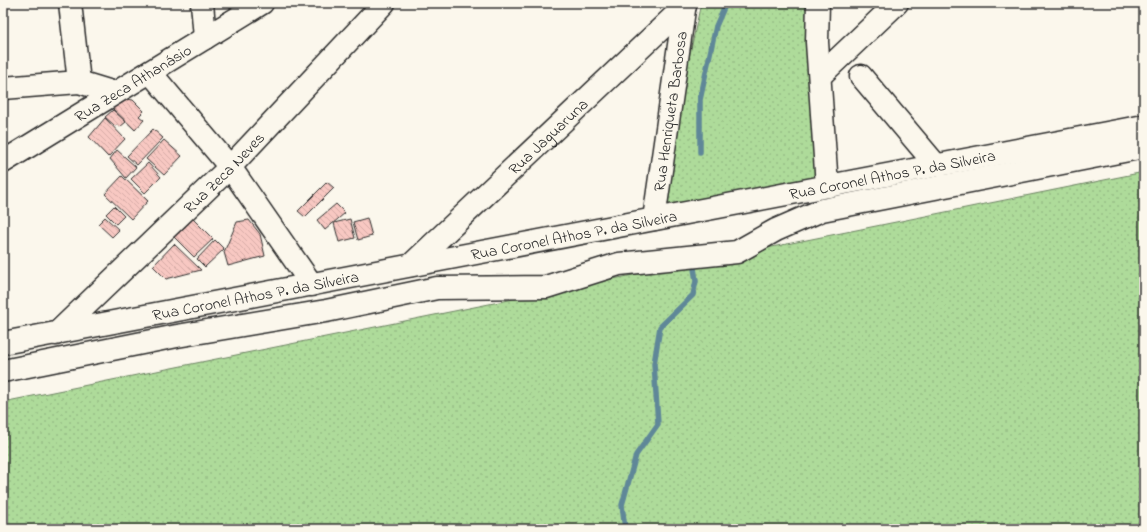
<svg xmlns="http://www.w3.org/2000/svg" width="1147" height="532" font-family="'Indie Flower',sans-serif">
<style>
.grass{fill:url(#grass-dots);stroke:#6c8362}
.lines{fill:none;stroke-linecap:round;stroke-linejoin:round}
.stream{stroke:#5e8798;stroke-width:5.5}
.building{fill:url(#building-back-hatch);stroke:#2b2b2b}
.street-casing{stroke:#2b2b2b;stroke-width:25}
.street{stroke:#fbf7ec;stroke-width:22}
.labels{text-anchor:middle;stroke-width:4;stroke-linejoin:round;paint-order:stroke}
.street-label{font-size:16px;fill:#2b2b2b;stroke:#fbf7ec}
</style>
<defs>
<pattern id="grass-dots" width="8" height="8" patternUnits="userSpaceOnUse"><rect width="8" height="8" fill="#aedb9a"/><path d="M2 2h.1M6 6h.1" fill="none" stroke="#96bc85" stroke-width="1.8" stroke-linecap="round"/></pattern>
<pattern id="building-back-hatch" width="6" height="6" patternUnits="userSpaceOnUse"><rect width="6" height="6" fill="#f8c8c2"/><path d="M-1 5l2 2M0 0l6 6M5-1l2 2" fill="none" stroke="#d5aca7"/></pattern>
</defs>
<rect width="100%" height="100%" fill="#fbf7ec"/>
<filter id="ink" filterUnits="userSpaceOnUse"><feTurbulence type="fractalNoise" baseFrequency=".025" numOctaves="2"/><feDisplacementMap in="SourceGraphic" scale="8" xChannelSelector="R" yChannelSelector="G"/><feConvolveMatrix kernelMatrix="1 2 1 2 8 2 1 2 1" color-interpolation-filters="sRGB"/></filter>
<g filter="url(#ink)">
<g class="grass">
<path d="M 701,3 L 809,3 L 806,49 L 827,186 L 654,219 Z"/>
<path d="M 1144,172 L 1144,529 L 3,529 L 3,402 Z"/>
</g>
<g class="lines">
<g class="stream">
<path d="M 700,152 L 700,100 L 716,26 L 726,3"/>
<path d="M 625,529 L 622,505 L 636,455 L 658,424 L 654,364 L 660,327 L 693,295 L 696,281 L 694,268 L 688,263"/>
</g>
</g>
<g class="building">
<path d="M 126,99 L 133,100 L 144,111 L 139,116 L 144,120 L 135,130 L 112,108 Z"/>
<path d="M 113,110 L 126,122 L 120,127 L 117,125 L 115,126 L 105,117 Z"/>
<path d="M 105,118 L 125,139 L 108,157 L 89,137 Z"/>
<path d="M 153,129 L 163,138 L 137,165 L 127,156 Z"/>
<path d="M 164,140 L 182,156 L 164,175 L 146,159 Z"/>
<path d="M 117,150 L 136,167 L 126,178 L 110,159 Z"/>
<path d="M 148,163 L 161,177 L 145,193 L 131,179 Z"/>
<path d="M 122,176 L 148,201 L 131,219 L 105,194 Z"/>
<path d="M 327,182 L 334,188 L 305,217 L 298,211 Z"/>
<path d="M 336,204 L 345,213 L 325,230 L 317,220 Z"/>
<path d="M 114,206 L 124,216 L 116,224 L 106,214 Z"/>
<path d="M 105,217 L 119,230 L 112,237 L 98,224 Z"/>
<path d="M 367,218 L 372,236 L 358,240 L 353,222 Z"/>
<path d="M 193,219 L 213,239 L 194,257 L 174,237 Z"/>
<path d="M 350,219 L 355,238 L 339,242 L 334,223 Z"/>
<path d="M 249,220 L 260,234 L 265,256 L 228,266 L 224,252 L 237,222 Z"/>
<path d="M 215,240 L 224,249 L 205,267 L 197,259 Z"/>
<path d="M 174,244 L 201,270 L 166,279 L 153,266 Z"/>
</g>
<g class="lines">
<g class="street-casing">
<g id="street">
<path d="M 70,3 L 79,82"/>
<path d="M 202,3 L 205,38"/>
<path d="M 818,3 L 817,42 L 827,186"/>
<path d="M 150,72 L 230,167 L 312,285"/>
<path d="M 820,76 L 897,3"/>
<path d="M 861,76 L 936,165"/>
<path d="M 3,88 L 79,82 L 115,93"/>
<path id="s1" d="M 3,162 L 262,3"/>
<path id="s2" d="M 654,219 L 685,3"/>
<path id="s3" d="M 411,265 L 685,6"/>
<path id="s4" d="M 56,334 L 230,167 L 384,3"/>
<path id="s5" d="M 3,343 L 1144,126"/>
<path d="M 3,371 L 177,336 L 326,311 L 437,288 L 546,287 L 619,264 L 737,252 L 776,230 L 822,210 L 1144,147"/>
</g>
</g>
<use href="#street" class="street"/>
</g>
</g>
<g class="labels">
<g class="street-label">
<text dy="6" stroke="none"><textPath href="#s1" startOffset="152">Rua Zeca Athanásio</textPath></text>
<text dy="6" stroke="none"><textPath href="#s2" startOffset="109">Rua Henriqueta Barbosa</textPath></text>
<text dy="6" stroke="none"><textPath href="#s3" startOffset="188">Rua Jaguaruna</textPath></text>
<text dy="6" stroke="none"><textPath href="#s4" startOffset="233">Rua Zeca Neves</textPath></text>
<text dy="6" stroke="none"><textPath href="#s5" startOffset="905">Rua Coronel Athos P. da Silveira</textPath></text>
<text dy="6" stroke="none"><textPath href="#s5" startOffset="581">Rua Coronel Athos P. da Silveira</textPath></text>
<text dy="6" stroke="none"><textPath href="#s5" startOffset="257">Rua Coronel Athos P. da Silveira</textPath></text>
</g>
</g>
<rect width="1147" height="532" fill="none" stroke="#fbf7ec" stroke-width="16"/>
<rect x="8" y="8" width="1131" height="516" fill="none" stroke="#2b2b2b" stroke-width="1.5" filter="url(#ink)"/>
</svg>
